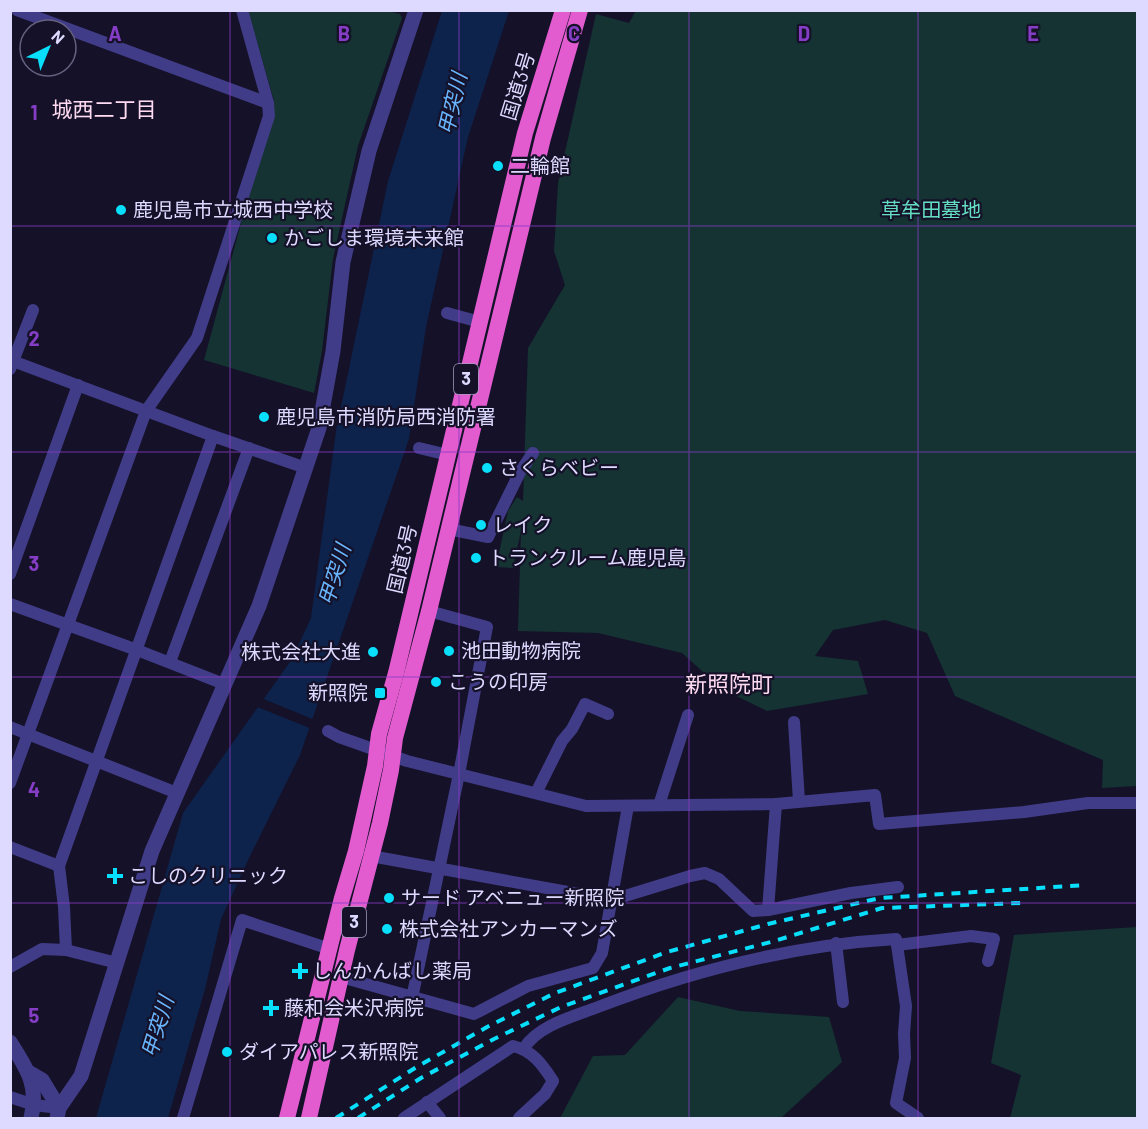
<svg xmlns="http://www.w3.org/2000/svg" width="1148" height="1129" font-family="Barlow,'Noto Sans JP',sans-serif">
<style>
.green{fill:#143332}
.water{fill:#0d234b}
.pier{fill:#151129}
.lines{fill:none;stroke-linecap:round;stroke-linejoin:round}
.minor{stroke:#413c87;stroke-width:12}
.tertiary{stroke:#413c87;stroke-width:15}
.trunk{stroke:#e25cd0;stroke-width:16}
.rail{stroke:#08dffc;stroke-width:4;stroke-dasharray:9 8;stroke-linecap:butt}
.grid{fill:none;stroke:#853dc5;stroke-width:1.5;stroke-opacity:0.55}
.poi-dot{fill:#08dffc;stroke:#151129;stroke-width:2}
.labels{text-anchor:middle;stroke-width:4.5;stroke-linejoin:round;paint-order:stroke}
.shield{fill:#151129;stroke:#a29dbf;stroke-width:1.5}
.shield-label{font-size:18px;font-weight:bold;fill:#ded9ff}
.street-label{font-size:20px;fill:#ded9ff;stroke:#151129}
.poi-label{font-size:20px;fill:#ded9ff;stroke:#151129;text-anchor:start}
.park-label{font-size:20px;fill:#64dfc3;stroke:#151129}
.water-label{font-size:21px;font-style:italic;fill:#68b5fd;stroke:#151129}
.neighbourhood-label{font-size:21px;fill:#ffdbf1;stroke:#151129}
.quarter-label{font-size:22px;fill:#ffdbf1;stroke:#151129}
.grid-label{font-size:20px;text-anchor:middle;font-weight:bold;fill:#853dc5;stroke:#151129;stroke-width:4.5;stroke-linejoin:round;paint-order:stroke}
</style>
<rect width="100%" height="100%" fill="#151129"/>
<g class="green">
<path d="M 383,10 L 400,14 L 402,18 L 358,146 L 333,259 L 322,351 L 314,393 L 204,360 L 274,101 L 248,11 Z"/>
<path d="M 636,10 L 1137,11 L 1137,786 L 1102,788 L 1103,760 L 955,696 L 927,633 L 885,620 L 833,630 L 815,656 L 858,661 L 868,694 L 767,711 L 722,689 L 682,653 L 598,633 L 518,631 L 521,531 L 513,568 L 496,567 L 508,511 L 517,497 L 523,501 L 528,348 L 565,285 L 554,251 L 558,183 L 596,14 L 629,23 Z"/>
<path d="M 1137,927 L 1137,1118 L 1010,1118 L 1021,1075 L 991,1063 L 1014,935 Z"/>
<path d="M 678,997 L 740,1011 L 829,1017 L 842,1062 L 781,1118 L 560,1118 L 593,1056 L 625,1055 Z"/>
</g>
<path class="water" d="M 442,11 L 509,11 L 468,137 L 426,327 L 409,439 L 300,755 L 249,858 L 221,919 L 205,989 L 168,1118 L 96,1118 L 183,813 L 292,659 L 311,618 L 336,431 L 388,181 Z"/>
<path class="pier" d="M 261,698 L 315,720 L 312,729 L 255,706 Z"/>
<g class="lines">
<g class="minor">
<path d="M 17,10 L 268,103"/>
<path d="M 447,313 L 480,322"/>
<path d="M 10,360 L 213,436 L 306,468"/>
<path d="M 10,369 L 33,310"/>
<path d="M 419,448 L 448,455"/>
<path d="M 448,529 L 488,537 L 520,472 L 533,453"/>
<path d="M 10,574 L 78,385"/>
<path d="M 10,604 L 137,650 L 224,684"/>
<path d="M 170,662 L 249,448"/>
<path d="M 794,722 L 799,801"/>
<path d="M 10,727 L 177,793"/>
<path d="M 328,731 L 339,737 L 407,761 L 586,806 L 776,804 L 875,795 L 879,824 L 1024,812 L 1088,803 L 1138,803"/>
<path d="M 10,783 L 146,411 L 197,338 L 269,116 L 268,103 L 242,10"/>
<path d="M 536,793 L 562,741 L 572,729 L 585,704 L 608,714"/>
<path d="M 659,805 L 688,715"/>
<path d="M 10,847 L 59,866"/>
<path d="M 371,856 L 612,900 L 690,876 L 705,873 L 719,879 L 753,911 L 768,910 L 851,893 L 898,887"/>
<path d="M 768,910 L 776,804"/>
<path d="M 836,943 L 843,1002"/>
<path d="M 897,945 L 906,1006 L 904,1034 L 905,1058 L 896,1103 L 918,1118"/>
<path d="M 66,950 L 64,907 L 59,866 L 213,436"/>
<path d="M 10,967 L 42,949 L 66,950 L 117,963"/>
<path d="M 341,977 L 474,1014 L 528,986 L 593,968 L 602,953 L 628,806"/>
<path d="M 412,998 L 459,774 L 487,627 L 429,611"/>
<path d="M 524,1048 C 539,1025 572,1017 598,1007 C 694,970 794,945 896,939 L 897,945 L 971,936 L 994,939 L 988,961"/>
<path d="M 10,1097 L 34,1105 L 59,1108"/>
<path d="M 427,1102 L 440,1118"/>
<path d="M 183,1118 L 242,920 L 330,949"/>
<path d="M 404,1118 L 513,1046 C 533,1051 542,1064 553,1081 L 545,1094 L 519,1118"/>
</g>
<g class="tertiary">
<path d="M 10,1042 C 27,1069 39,1085 31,1118"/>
<path d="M 30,1073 L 42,1080 L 59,1108"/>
<path d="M 57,1118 L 59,1108 L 81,1076 L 152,851 L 259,606 L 319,428 L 333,351 L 343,262 L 369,151 L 416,10"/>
</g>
<g class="trunk">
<path d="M 287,1118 L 342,898 L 356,851 L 375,766 L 379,734 L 396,673 L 525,133 L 563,10"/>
<path d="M 309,1118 L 347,950 L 380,823 L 391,770 L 395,738 L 429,611 L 543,138 L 580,10"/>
</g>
<g class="rail">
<path d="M 336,1118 L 415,1068 L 487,1027 L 555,993 L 667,952 L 768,924 L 880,898 L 1086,885"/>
<path d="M 358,1118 L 421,1078 L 494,1039 L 561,1007 L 670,968 L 771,942 L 882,908 L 1021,903"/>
</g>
</g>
<path class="grid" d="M 230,10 L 230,1118M 459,10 L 459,1118M 689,10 L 689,1118M 918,10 L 918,1118M 10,226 L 1138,226M 10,452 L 1138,452M 10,677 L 1138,677M 10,903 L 1138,903"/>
<g class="poi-dot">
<circle cx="498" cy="166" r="6"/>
<circle cx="121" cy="210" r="6"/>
<circle cx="272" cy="238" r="6"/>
<circle cx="264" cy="417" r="6"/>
<circle cx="487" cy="468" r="6"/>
<circle cx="481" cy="525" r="6"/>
<circle cx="476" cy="558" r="6"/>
<circle cx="449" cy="651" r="6"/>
<circle cx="373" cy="652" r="6"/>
<circle cx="436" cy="682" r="6"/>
<rect x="374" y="687" width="12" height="12" rx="3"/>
<path d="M112 867h6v6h6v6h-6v6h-6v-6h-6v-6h6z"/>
<circle cx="389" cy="898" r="6"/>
<circle cx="387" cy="929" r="6"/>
<path d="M297 962h6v6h6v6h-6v6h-6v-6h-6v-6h6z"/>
<path d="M268 999h6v6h6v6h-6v6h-6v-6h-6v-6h6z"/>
<circle cx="227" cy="1052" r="6"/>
</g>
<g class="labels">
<g class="shield">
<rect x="454" y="364" width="24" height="30" rx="4.5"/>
<rect x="342" y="907" width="24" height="30" rx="4.5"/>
</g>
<g class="shield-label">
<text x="466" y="385">3</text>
<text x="354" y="928">3</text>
</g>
<g class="street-label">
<text transform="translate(518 86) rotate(-73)" y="7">国道3号</text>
<text transform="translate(402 559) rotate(-77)" y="7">国道3号</text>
</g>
<g class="poi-label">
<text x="510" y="173">二輪館</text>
<text x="133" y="217">鹿児島市立城西中学校</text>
<text x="284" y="245">かごしま環境未来館</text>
<text x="276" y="424">鹿児島市消防局西消防署</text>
<text x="499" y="475">さくらベビー</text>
<text x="493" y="532">レイク</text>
<text x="488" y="565">トランクルーム鹿児島</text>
<text x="461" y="658">池田動物病院</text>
<text x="361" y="659" text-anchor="end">株式会社大進</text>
<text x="448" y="689">こうの印房</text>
<text x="368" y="700" text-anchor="end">新照院</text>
<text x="128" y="883">こしのクリニック</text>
<text x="401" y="905">サード アベニュー新照院</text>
<text x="399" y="936">株式会社アンカーマンズ</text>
<text x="312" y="978">しんかんばし薬局</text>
<text x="284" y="1015">藤和会米沢病院</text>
<text x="239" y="1059">ダイアパレス新照院</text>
</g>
<g class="park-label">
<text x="931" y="217">草牟田墓地</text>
</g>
<g class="water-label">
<text transform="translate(453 104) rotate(-77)" y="7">甲突川</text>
<text transform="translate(335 575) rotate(-73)" y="7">甲突川</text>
<text transform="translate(158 1027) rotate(-73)" y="7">甲突川</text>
</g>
<g class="neighbourhood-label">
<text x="104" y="117">城西二丁目</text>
</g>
<g class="quarter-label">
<text x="729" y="692">新照院町</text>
</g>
</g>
<g class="grid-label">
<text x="115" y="41">A</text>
<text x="344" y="41">B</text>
<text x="574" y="41">C</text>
<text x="804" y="41">D</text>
<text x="1033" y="41">E</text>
<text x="34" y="120">1</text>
<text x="34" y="346">2</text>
<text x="34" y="571">3</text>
<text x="34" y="797">4</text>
<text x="34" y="1023">5</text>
</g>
<rect width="1148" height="1129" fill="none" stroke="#ded9ff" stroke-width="24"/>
<g transform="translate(48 48) rotate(43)"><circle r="28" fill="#151129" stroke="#65617f" stroke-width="1.5"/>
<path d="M0-4.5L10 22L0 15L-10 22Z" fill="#08dffc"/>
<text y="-9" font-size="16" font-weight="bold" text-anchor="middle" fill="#ded9ff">N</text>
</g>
</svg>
